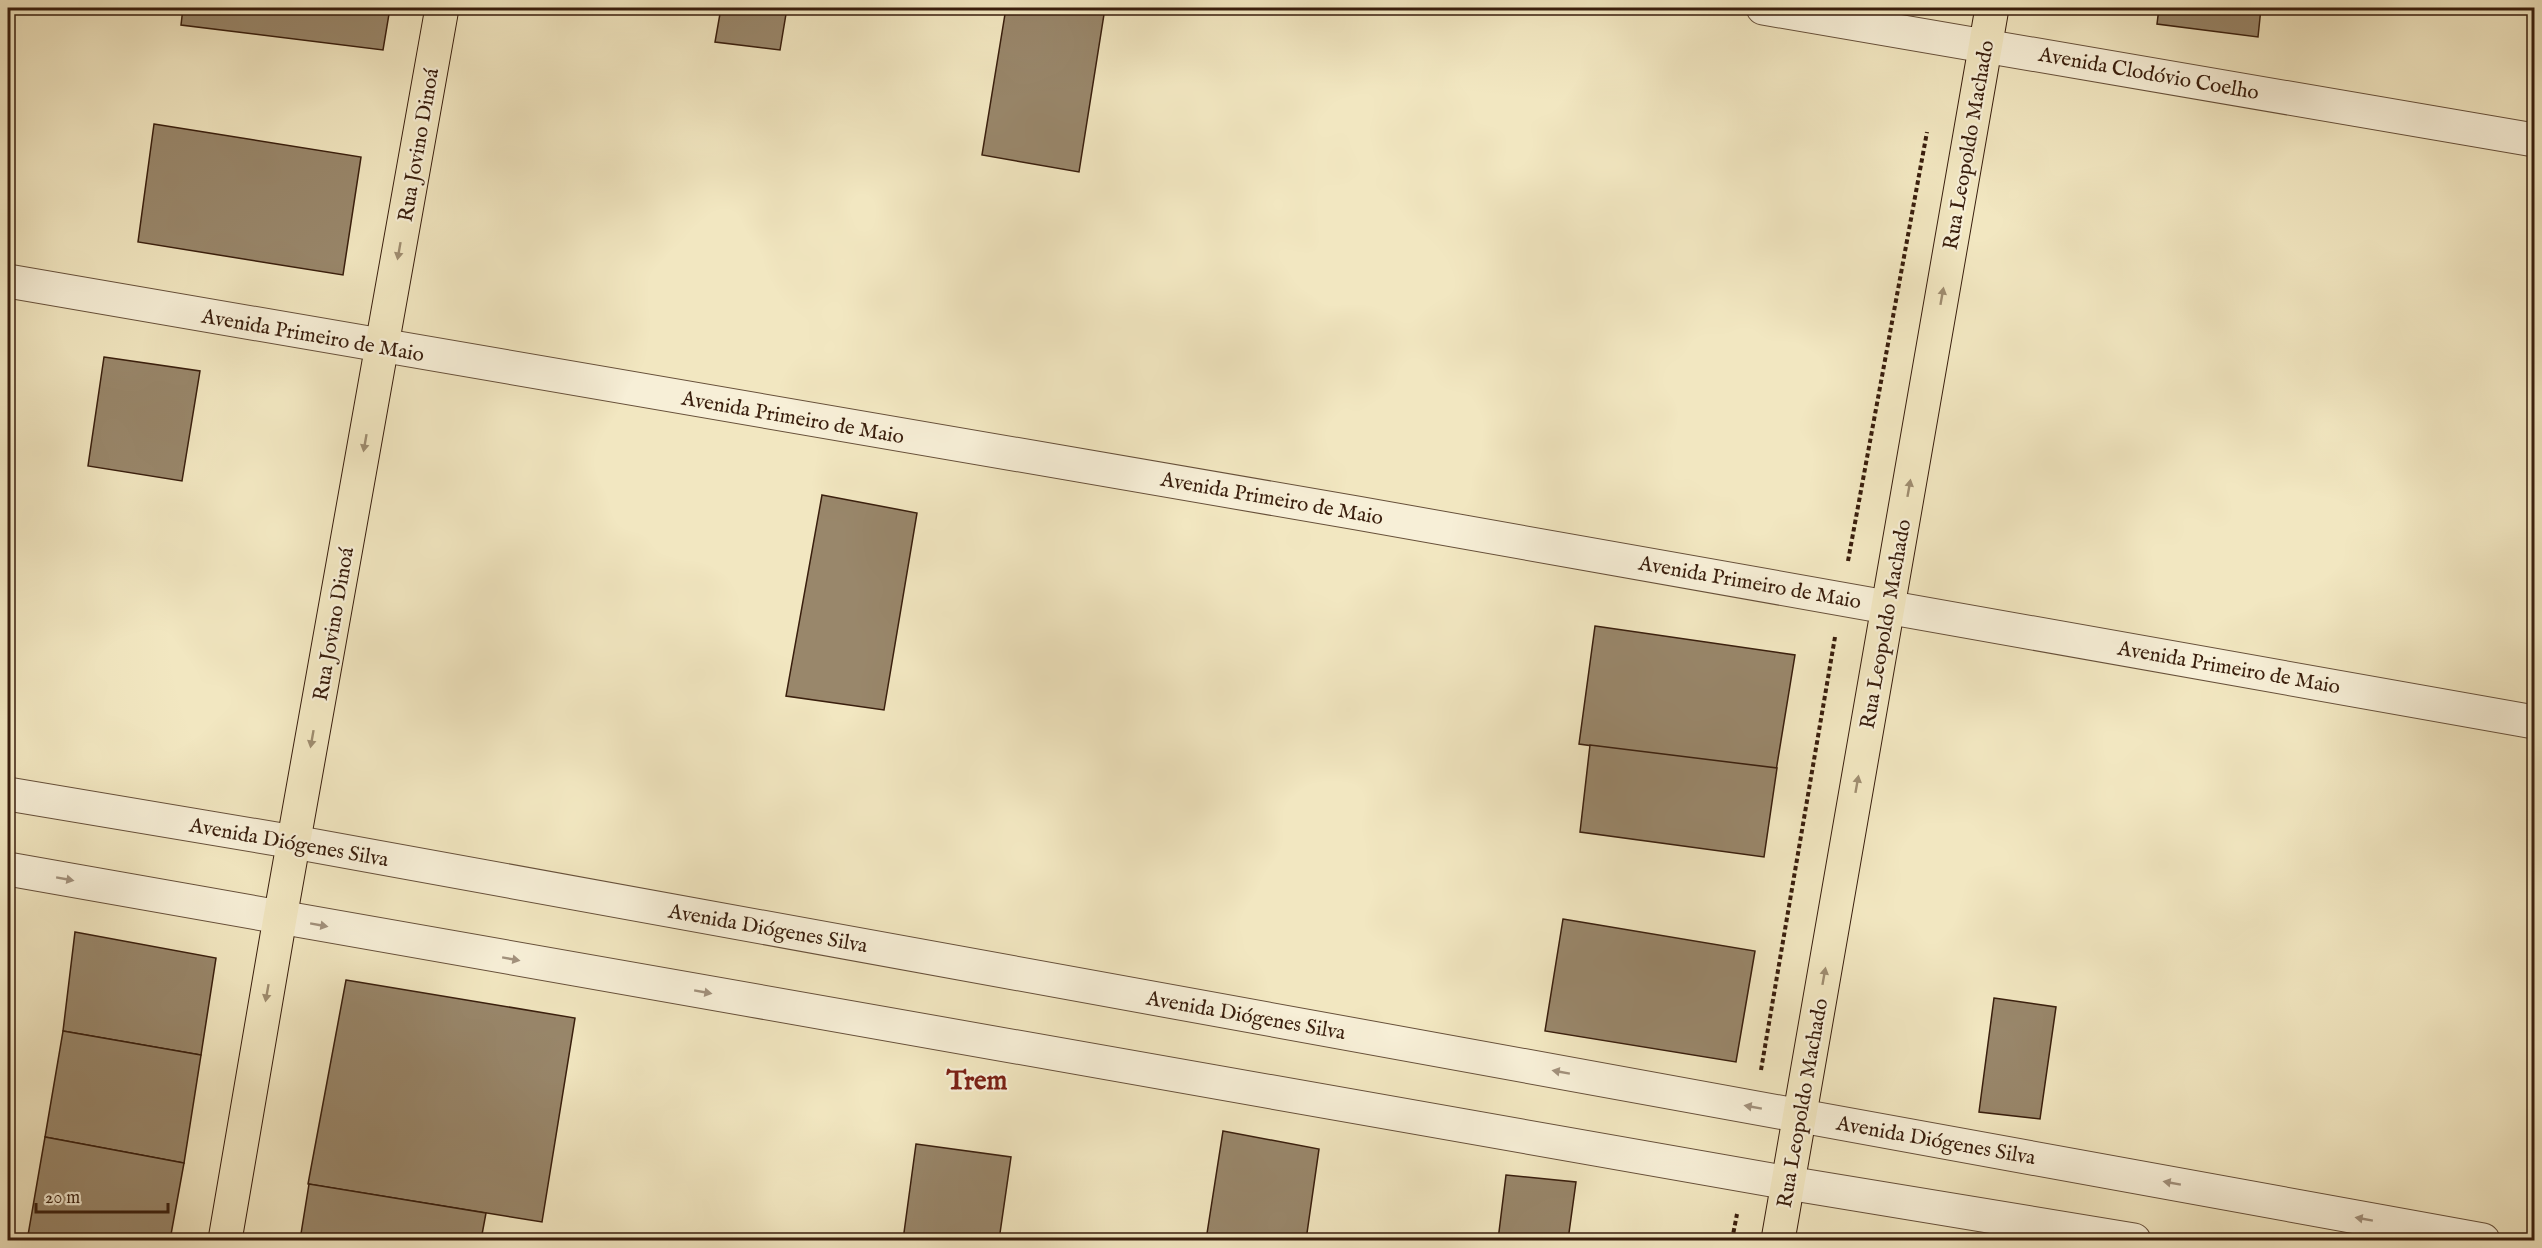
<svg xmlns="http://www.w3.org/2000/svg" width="2542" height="1248" font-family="'IM FELL English',serif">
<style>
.building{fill:#99876b;stroke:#391e0d;stroke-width:1.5}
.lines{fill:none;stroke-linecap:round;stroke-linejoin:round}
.minor-casing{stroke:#67503a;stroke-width:35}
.major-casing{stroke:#391e0d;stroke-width:35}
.path{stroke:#391e0d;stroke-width:4;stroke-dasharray:4.5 3;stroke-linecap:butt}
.minor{stroke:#f7efd7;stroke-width:33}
.major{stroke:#f2e7c1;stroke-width:33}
.oneway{fill:#9f8d70}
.oneway2{fill:#a2917c}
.labels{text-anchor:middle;stroke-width:4.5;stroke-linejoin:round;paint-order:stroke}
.street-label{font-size:21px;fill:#391e0d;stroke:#f7efd7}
.district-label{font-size:27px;font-weight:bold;fill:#7a1f14;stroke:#f7efd7}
</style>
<rect width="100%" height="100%" fill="#f2e7c1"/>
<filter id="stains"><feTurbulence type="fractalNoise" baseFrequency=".00333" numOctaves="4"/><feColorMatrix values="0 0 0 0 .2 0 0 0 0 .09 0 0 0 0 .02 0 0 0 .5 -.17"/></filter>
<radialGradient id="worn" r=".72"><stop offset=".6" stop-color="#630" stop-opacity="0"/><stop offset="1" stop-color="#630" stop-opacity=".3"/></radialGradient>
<g class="building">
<path d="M 183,8 L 390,8 L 383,50 L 181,25 Z"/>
<path d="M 721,8 L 787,8 L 780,50 L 715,42 Z"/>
<path d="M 1006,8 L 1105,8 L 1079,172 L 982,155 Z"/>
<path d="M 2159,8 L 2261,8 L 2258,37 L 2157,24 Z"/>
<path d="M 154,124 L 361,157 L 343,275 L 138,242 Z"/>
<path d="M 104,357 L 200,371 L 182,481 L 88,466 Z"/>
<path d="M 822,495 L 917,513 L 884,710 L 786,696 Z"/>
<path d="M 1595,626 L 1795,655 L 1776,771 L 1579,744 Z"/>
<path d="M 1590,745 L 1777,768 L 1764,857 L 1580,832 Z"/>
<path d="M 1563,919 L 1755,951 L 1736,1062 L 1545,1031 Z"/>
<path d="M 75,932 L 216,958 L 201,1055 L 63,1031 Z"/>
<path d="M 346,980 L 575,1018 L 542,1222 L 308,1184 Z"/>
<path d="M 1994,998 L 2056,1007 L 2040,1119 L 1979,1112 Z"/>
<path d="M 63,1031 L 201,1055 L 184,1163 L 45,1137 Z"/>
<path d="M 1223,1131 L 1319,1149 L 1306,1240 L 1206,1240 Z"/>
<path d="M 45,1137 L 184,1163 L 170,1240 L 63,1240 L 28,1235 Z"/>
<path d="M 916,1144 L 1011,1157 L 999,1240 L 903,1240 Z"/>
<path d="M 1506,1175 L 1576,1182 L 1568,1240 L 1498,1240 Z"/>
<path d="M 309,1184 L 486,1213 L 481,1240 L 300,1240 Z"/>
<path d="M 19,1234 L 28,1235 L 63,1240 L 18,1240 Z"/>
</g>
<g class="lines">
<g class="minor-casing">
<g id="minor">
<path d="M 1763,8 L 2534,140"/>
<path d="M 8,281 L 1357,513 L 2534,722"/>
<path d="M 8,794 L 294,842 L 2483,1240"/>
<path d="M 8,869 L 1788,1183 L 2134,1240"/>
</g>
</g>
<g class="major-casing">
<g id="major">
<path d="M 225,1240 L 280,918 L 442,8"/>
<path d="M 1778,1240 L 1992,8"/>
</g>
</g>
<g class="path">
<path d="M 1848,561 L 1927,132"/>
<path d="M 1761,1070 L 1835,637"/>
<path d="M 1732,1240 L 1737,1214"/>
</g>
<use href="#minor" class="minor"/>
<use href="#major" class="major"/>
</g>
<defs><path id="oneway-solid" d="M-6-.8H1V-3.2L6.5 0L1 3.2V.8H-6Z" transform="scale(1.5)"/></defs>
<g class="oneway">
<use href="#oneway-solid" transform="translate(399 251) rotate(100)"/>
<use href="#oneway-solid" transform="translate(1942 296) rotate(-80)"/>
<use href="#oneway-solid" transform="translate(365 443) rotate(100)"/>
<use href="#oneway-solid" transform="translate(1909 488) rotate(-80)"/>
<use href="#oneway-solid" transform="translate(312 739) rotate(100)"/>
<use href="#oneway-solid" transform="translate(1857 784) rotate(-80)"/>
<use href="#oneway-solid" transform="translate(1824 976) rotate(-80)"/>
<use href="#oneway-solid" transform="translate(267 993) rotate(100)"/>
</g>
<g class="oneway2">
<use href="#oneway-solid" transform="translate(65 879) rotate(10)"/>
<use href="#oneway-solid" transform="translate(319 925) rotate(10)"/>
<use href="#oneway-solid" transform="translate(511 959) rotate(10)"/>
<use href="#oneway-solid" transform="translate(703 992) rotate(10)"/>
<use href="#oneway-solid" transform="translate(1561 1072) rotate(-170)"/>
<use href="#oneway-solid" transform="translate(1753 1107) rotate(-170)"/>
<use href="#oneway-solid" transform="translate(2172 1183) rotate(-170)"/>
<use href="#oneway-solid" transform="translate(2364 1219) rotate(-170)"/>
</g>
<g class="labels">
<g class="street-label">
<text transform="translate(2149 73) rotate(10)" y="7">Avenida Clodóvio Coelho</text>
<text transform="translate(418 145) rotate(-80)" y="7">Rua Jovino Dinoá</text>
<text transform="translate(1968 145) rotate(-80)" y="7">Rua Leopoldo Machado</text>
<text transform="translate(313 335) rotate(10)" y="7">Avenida Primeiro de Maio</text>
<text transform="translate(793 417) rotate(10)" y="7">Avenida Primeiro de Maio</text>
<text transform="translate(1272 498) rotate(10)" y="7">Avenida Primeiro de Maio</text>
<text transform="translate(1750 582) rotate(10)" y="7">Avenida Primeiro de Maio</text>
<text transform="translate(333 624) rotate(-80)" y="7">Rua Jovino Dinoá</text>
<text transform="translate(1885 624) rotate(-80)" y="7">Rua Leopoldo Machado</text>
<text transform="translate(2229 667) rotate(10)" y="7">Avenida Primeiro de Maio</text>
<text transform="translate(289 842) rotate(10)" y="7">Avenida Diógenes Silva</text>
<text transform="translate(768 928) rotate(10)" y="7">Avenida Diógenes Silva</text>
<text transform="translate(1246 1015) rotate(10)" y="7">Avenida Diógenes Silva</text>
<text transform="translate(1802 1103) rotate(-80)" y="7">Rua Leopoldo Machado</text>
<text transform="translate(1936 1140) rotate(10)" y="7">Avenida Diógenes Silva</text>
</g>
<g class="district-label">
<text x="977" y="1089">Trem</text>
</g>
</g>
<rect width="2542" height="1248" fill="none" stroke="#f2e7c1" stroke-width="30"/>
<rect x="9" y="9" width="2524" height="1230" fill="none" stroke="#391e0d" stroke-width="3"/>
<rect x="15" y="15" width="2512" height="1218" fill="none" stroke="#391e0d" stroke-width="1.5"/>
<path d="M36 1203v9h132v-9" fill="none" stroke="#391e0d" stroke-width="3"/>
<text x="45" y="1203" font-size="18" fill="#391e0d" stroke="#f7efd7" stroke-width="4.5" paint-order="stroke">20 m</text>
<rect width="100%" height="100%" filter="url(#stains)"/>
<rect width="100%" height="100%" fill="url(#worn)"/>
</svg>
